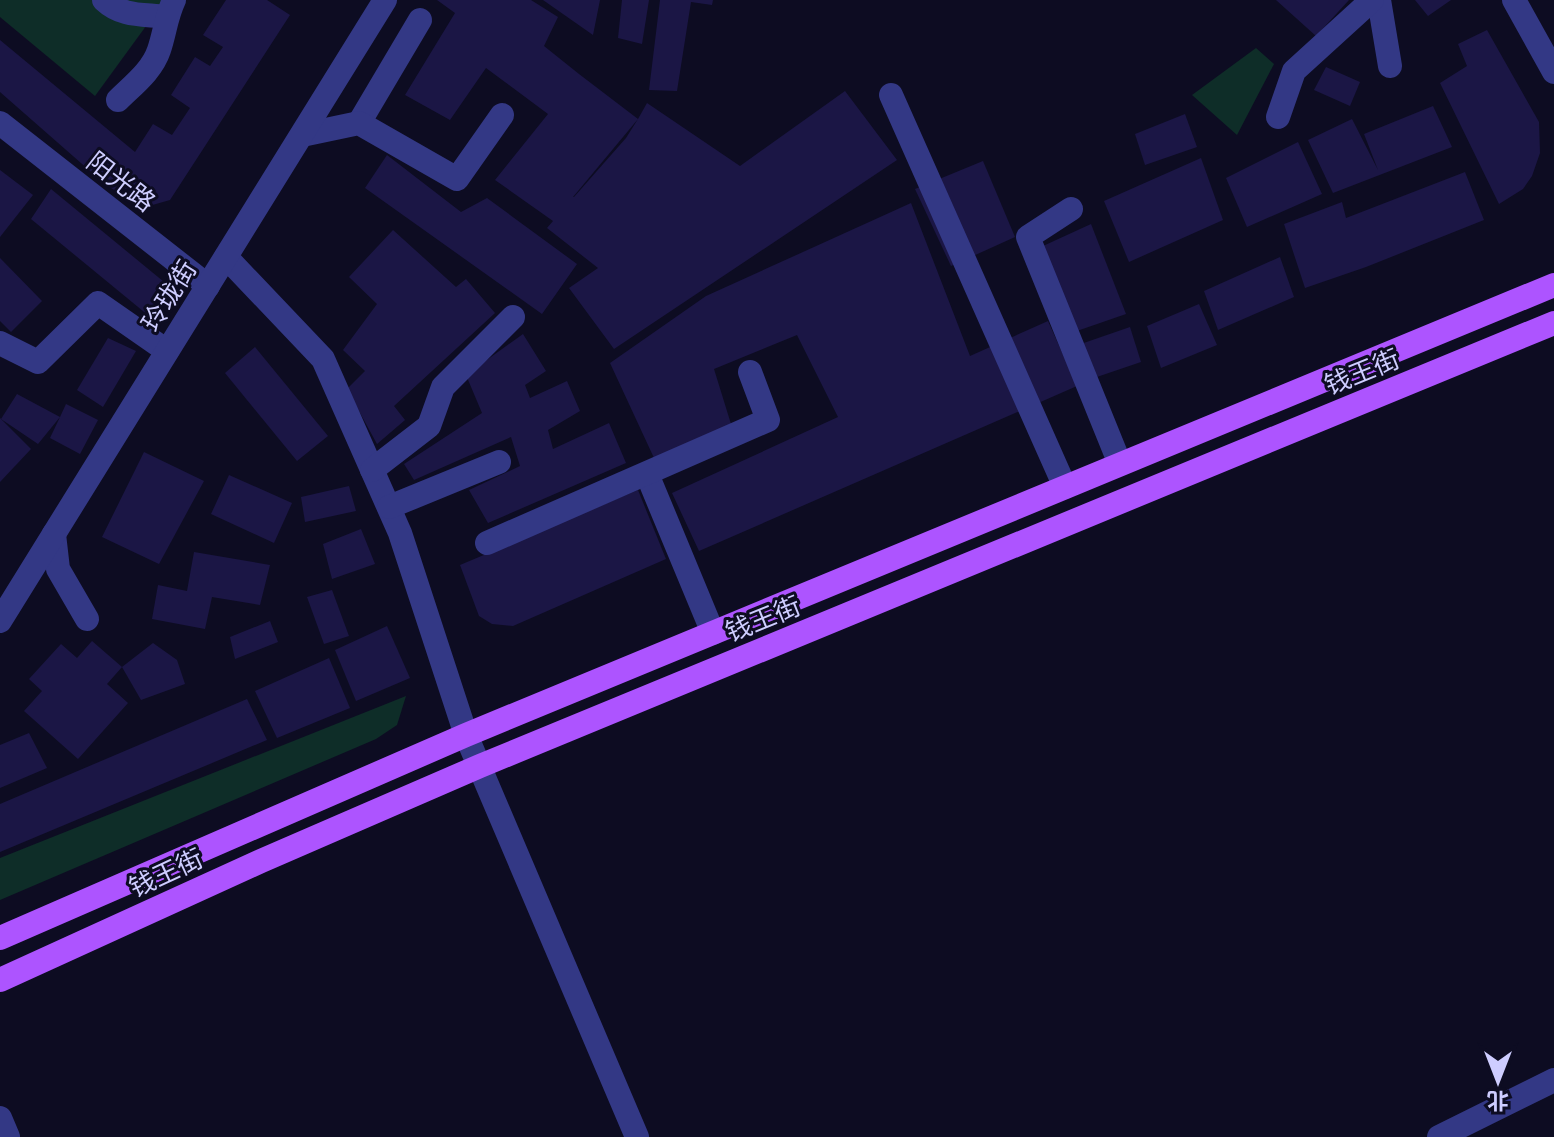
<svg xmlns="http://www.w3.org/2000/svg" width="1554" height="1137" font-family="'Public Sans','Noto Sans SC',sans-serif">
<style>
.green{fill:#0e2d28}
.building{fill:#1b1645;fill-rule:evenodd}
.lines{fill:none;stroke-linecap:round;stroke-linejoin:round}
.minor{stroke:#333885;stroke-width:24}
.major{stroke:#ad54ff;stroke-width:24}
.labels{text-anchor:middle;stroke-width:6;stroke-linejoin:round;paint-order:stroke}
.street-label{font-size:26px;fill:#cecdff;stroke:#0d0c22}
</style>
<rect width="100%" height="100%" fill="#0d0c22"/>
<g class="green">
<path d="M 0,0 L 165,0 L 95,96 L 0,17 Z"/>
<path d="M 1256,48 L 1274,64 L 1237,135 L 1192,95 Z"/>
<path d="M 406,696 L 397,725 L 376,739 L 0,900 L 0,858 Z"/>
</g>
<g class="building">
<path d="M 226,0 L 267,0 L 290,15 L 170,200 L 149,206 L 134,202 L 106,185 L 0,92 L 0,40 L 135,152 L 153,124 L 172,135 L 190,108 L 171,95 L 195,57 L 210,66 L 223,47 L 203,35 Z"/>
<path d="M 437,0 L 531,0 L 558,17 L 544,46 L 579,74 L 638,119 L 647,103 L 740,166 L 845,91 L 897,160 L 614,349 L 569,288 L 598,268 L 547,228 L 553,221 L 495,180 L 548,114 L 486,68 L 450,120 L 405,95 L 455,13 ZM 638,119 L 626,138 L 574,197 L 573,197 Z"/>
<path d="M 543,0 L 600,0 L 593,35 Z"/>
<path d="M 622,0 L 649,0 L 642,44 L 618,38 Z"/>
<path d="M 660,0 L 713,0 L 712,5 L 691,2 L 677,91 L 649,90 Z"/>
<path d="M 1276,0 L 1349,0 L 1316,36 Z"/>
<path d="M 1415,0 L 1451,0 L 1428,16 Z"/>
<path d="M 1487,30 L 1539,122 L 1540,153 L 1532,176 L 1523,189 L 1499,204 L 1440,83 L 1467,66 L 1458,44 Z"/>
<path d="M 1326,67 L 1360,82 L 1350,106 L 1314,90 Z"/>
<path d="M 1433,106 L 1452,147 L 1333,193 L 1308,140 L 1352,119 L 1378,170 L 1364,134 Z"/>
<path d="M 1185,114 L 1197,147 L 1145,165 L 1135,134 Z"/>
<path d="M 1298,142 L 1322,194 L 1247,227 L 1226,178 Z"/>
<path d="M 387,155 L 461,212 L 487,198 L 577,264 L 542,314 L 365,188 Z"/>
<path d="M 1201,158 L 1223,220 L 1129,262 L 1104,201 Z"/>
<path d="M 983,161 L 1015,237 L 951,266 L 915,189 Z"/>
<path d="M 0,170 L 33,195 L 0,237 Z"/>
<path d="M 1465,172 L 1484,220 L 1366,267 L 1305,288 L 1284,224 L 1342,202 L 1346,218 Z"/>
<path d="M 51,189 L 175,291 L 149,316 L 31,219 Z"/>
<path d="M 911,203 L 970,356 L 1048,321 L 1077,386 L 699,551 L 672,493 L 838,417 L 797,335 L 714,369 L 731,424 L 654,458 L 610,363 L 706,296 Z"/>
<path d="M 1091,224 L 1126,314 L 1074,332 L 1043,246 Z"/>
<path d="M 393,230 L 456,287 L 466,279 L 495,313 L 394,406 L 405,420 L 377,444 L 347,389 L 365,371 L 343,350 L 377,304 L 349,277 Z"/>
<path d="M 1280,257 L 1294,297 L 1218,330 L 1204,291 Z"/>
<path d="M 0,258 L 42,301 L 11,332 L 0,321 Z"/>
<path d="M 1199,304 L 1217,345 L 1161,368 L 1147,326 Z"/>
<path d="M 1130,327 L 1141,362 L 1088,380 L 1075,346 Z"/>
<path d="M 523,334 L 546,371 L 525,385 L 530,398 L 567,381 L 580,411 L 548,430 L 553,449 L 609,423 L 626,463 L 488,523 L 469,490 L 520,466 L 511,437 L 414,480 L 404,464 L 482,413 L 466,375 Z"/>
<path d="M 108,338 L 136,351 L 103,407 L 77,390 Z"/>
<path d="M 255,347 L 328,436 L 297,461 L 225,373 Z"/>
<path d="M 17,394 L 60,417 L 66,404 L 98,420 L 80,454 L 50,438 L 60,417 L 38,444 L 1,419 Z"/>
<path d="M 0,418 L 31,449 L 0,482 Z"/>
<path d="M 144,452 L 204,481 L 159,564 L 102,537 Z"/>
<path d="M 229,475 L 292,503 L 274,543 L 211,514 Z"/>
<path d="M 349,486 L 356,511 L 305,522 L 301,497 Z"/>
<path d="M 638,490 L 666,559 L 513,626 L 492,624 L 479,616 L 460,565 Z"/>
<path d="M 361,529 L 375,564 L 332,579 L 323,544 Z"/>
<path d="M 194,552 L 270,565 L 260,605 L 212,597 L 205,629 L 152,619 L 158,585 L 187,591 Z"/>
<path d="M 332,590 L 349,636 L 324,644 L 307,597 Z"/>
<path d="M 270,621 L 278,642 L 235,659 L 230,637 Z"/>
<path d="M 387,626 L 410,678 L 356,701 L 335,650 Z"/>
<path d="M 92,641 L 122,667 L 107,684 L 128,703 L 78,759 L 24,711 L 42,691 L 29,679 L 61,644 L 77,658 Z"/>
<path d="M 153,643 L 177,660 L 185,684 L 141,700 L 122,667 Z"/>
<path d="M 329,658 L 350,708 L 277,738 L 255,691 Z"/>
<path d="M 247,699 L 267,740 L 0,852 L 0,804 Z"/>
<path d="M 29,733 L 47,768 L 0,788 L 0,745 Z"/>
</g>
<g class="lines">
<g class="minor">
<path d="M 104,0 C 122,17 143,14 166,17"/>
<path d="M 1379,0 L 1390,66"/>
<path d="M 1514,0 L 1554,72"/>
<path d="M 891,95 L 1065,487"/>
<path d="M 118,100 C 133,85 152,71 159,50 C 165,32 166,17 174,0"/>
<path d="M 1278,117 L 1294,71 L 1372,0"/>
<path d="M 0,123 L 208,286"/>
<path d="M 359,123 L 420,20"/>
<path d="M 302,135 L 359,123 L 457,179 L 502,115"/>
<path d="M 1071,209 L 1028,237 L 1120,464"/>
<path d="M 226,257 L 323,359 L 400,533 L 466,735 L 637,1137"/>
<path d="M 0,343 L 38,362 L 98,303 L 167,351"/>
<path d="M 372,470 L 429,426 L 443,387 L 513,317"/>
<path d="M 647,474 L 713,633"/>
<path d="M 389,507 L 499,462"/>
<path d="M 54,534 L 58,569 L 87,619"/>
<path d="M 487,543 L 768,420 L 750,372"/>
<path d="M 0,621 L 385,0"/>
<path d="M 0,1118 L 8,1137"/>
<path d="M 1439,1137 L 1554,1080"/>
</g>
<g class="major">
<path d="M 0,938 L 466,735 L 1554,285"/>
<path d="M 0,980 L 261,861 L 480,766 L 1554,323"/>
</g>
</g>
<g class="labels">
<g class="street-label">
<text transform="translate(121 182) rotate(38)" y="9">阳光路</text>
<text transform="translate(169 296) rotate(-58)" y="9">玲珑街</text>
<text transform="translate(1362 372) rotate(-22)" y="9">钱王街</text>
<text transform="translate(763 619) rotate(-22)" y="9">钱王街</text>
<text transform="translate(166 873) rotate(-25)" y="9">钱王街</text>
</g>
</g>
<g transform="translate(1498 1081) rotate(180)" stroke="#0d0c22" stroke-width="6" paint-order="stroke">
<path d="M0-6L14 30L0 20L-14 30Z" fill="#cecdff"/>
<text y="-12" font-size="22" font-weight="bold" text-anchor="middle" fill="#cecdff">北</text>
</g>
</svg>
